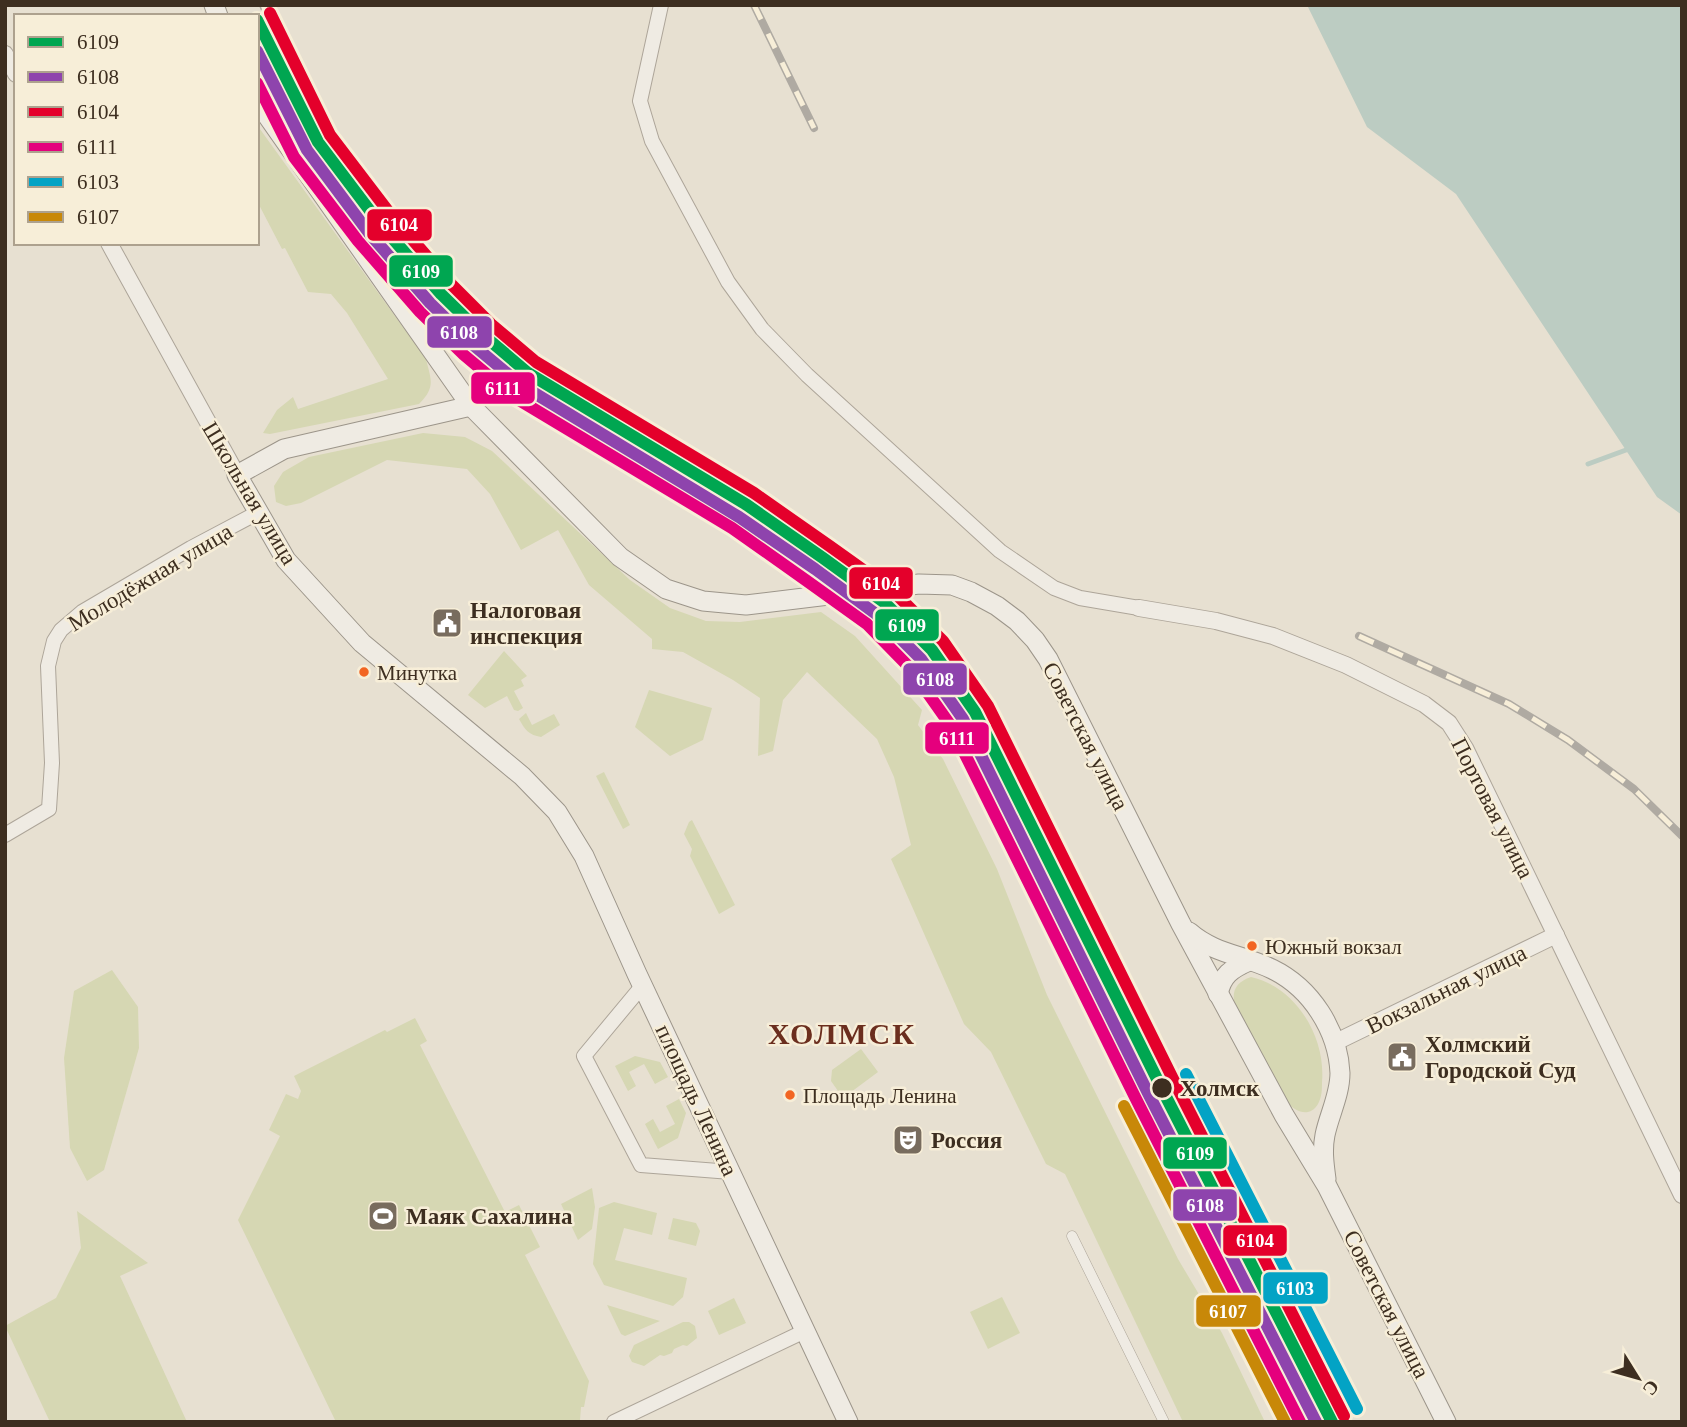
<svg xmlns="http://www.w3.org/2000/svg" width="1687" height="1427" font-family="Georgia,serif">
<style>
.green{fill:#d6d7b3}
.water{fill:#bcccc2}
.lines{fill:none;stroke-linecap:round;stroke-linejoin:round}
.stream{stroke:#bcccc2;stroke-width:5}
.pedestrian-casing{stroke:#ada599;stroke-width:11}
.minor-casing{stroke:#ada599;stroke-width:16}
.tertiary-casing{stroke:#ada599;stroke-width:18}
.secondary-casing{stroke:#9c958a;stroke-width:21}
.pedestrian{stroke:#efebe3;stroke-width:10}
.minor{stroke:#efebe3;stroke-width:14}
.tertiary{stroke:#efebe3;stroke-width:16}
.secondary{stroke:#efebe3;stroke-width:19}
.rail-casing{stroke:#afaaa2;stroke-width:8}
.rail{stroke:#f7eed8;stroke-width:5;stroke-dasharray:16;stroke-linecap:butt}
.rail-1-casing{stroke:#f7eed8;stroke-width:18}
.rail-2-casing{stroke:#f7eed8;stroke-width:18}
.rail-3-casing{stroke:#f7eed8;stroke-width:18}
.rail-4-casing{stroke:#f7eed8;stroke-width:18}
.rail-5-casing{stroke:#f7eed8;stroke-width:18}
.rail-6-casing{stroke:#f7eed8;stroke-width:18}
.rail-1{stroke:#00a651;stroke-width:12}
.rail-2{stroke:#8e44ad;stroke-width:12}
.rail-3{stroke:#e4002b;stroke-width:12}
.rail-4{stroke:#e5007d;stroke-width:12}
.rail-5{stroke:#03a3c5;stroke-width:12}
.rail-6{stroke:#c88808;stroke-width:12}
.bus-dot{fill:#f26522;stroke:#f7eed8;stroke-width:2.5}
.stop-dot{fill:#3d2e20;stroke:#f7eed8;stroke-width:2.5}
.labels{text-anchor:middle;stroke-width:5;stroke-linejoin:round;paint-order:stroke}
.bus-label{font-size:21px;fill:#3d2e20;stroke:#f7eed8;text-anchor:start}
.street-label{font-size:23px;fill:#3d2e20;stroke:#f7eed8}
.poi-label{font-size:23px;font-weight:bold;fill:#3d2e20;stroke:#f7eed8;text-anchor:start}
.stop-label{font-size:23px;font-weight:bold;fill:#3d2e20;stroke:#f7eed8;text-anchor:start}
.district-label{font-size:30px;font-weight:bold;letter-spacing:2px;fill:#6b2e1e;stroke:#f7eed8}
.line-badge{stroke:#f7eed8;stroke-width:2.5}
.badge-label{font-size:19px;text-anchor:middle;font-weight:bold;fill:#fff}
</style>
<rect width="100%" height="100%" fill="#e7e0d1"/>
<g class="green">
<path d="M 257,125 L 426,359 C 431,380 436,387 419,404 L 270,434 L 263,433 L 277,410 L 293,397 L 298,409 L 388,379 L 347,313 L 331,294 L 308,292 L 285,248 L 282,249 L 257,201 Z"/>
<path d="M 423,433 L 465,437 L 492,451 L 630,580 L 670,608 L 706,621 L 740,622 L 821,612 L 855,636 L 922,710 L 918,725 L 943,759 L 997,869 L 1047,995 L 1178,1259 L 1222,1333 L 1265,1422 L 1183,1422 L 1065,1174 L 1046,1164 L 991,1052 L 964,1024 L 891,859 L 911,845 L 894,777 L 877,739 L 807,672 L 783,700 L 773,751 L 758,756 L 760,698 L 733,680 L 683,652 L 652,649 L 652,639 L 589,585 L 558,530 L 521,550 L 490,494 L 467,469 L 387,460 L 301,503 L 286,506 L 276,502 L 274,486 L 283,472 L 309,457 Z"/>
<path d="M 504,651 L 527,676 L 521,680 L 524,686 L 514,691 L 523,708 L 518,711 L 514,710 L 507,696 L 485,708 L 468,695 Z"/>
<path d="M 649,690 L 712,708 L 703,740 L 670,756 L 635,727 Z"/>
<path d="M 526,713 L 532,725 L 554,714 L 560,725 L 541,737 C 529,735 525,730 519,719 Z"/>
<path d="M 604,772 L 630,825 L 623,829 L 596,776 Z"/>
<path d="M 692,820 L 735,905 L 719,914 L 690,856 L 692,849 L 684,834 L 689,822 Z"/>
<path d="M 112,970 L 138,1007 L 139,1048 L 104,1170 L 87,1181 L 70,1148 L 64,1058 L 74,991 Z"/>
<path d="M 1251,977 C 1296,987 1326,1037 1322,1082 C 1322,1089 1322,1097 1318,1104 C 1310,1118 1295,1112 1287,1102 L 1235,1006 C 1231,991 1236,982 1251,977 Z"/>
<path d="M 415,1018 L 427,1041 L 420,1045 L 505,1212 L 519,1205 L 540,1247 L 525,1255 L 589,1381 L 584,1407 L 581,1407 L 580,1420 L 577,1422 L 336,1422 L 238,1220 L 280,1136 L 269,1130 L 286,1094 L 298,1099 L 301,1091 L 294,1076 L 385,1030 L 387,1032 Z"/>
<path d="M 861,1049 L 878,1072 L 843,1098 L 831,1081 L 832,1070 Z"/>
<path d="M 635,1056 L 660,1062 L 668,1077 L 655,1084 L 644,1064 L 629,1072 L 636,1086 L 628,1091 L 615,1066 Z"/>
<path d="M 679,1099 L 686,1113 L 678,1138 L 658,1149 L 645,1124 L 653,1119 L 660,1132 L 675,1124 L 666,1106 Z"/>
<path d="M 592,1188 L 595,1207 L 592,1229 L 578,1240 L 561,1204 Z"/>
<path d="M 614,1202 L 657,1213 L 652,1235 L 624,1228 L 615,1260 L 687,1278 L 683,1297 L 673,1306 L 604,1285 L 593,1264 L 599,1208 Z"/>
<path d="M 77,1211 L 148,1263 L 120,1276 L 187,1422 L 50,1422 L 5,1326 L 56,1298 L 81,1248 Z"/>
<path d="M 673,1218 L 696,1223 L 700,1231 L 696,1246 L 668,1239 Z"/>
<path d="M 1002,1297 L 1020,1333 L 988,1349 L 970,1312 Z"/>
<path d="M 734,1298 L 746,1323 L 719,1335 L 708,1311 Z"/>
<path d="M 607,1305 L 660,1321 L 625,1336 L 621,1334 Z"/>
<path d="M 683,1322 L 689,1322 L 695,1326 L 697,1338 L 687,1346 L 683,1345 L 674,1349 L 672,1353 L 664,1356 L 660,1355 L 644,1366 L 632,1362 L 629,1356 L 634,1345 Z"/>
</g>
<path class="water" d="M 1307,5 L 1682,5 L 1682,515 L 1657,497 L 1456,194 L 1367,127 Z"/>
<g class="lines">
<path class="stream" d="M 1588,464 L 1626,450"/>
<g class="pedestrian-casing">
<path id="pedestrian" d="M 1072,1236 L 1164,1422"/>
</g>
<g class="minor-casing">
<g id="minor">
<path d="M 661,5 L 640,101 L 652,141 L 728,282 L 762,329 L 807,375 L 1000,551 L 1054,588 L 1080,598 L 1139,608"/>
<path d="M 5,835 L 49,809 L 52,763 L 48,666 L 54,641 L 61,630 L 82,612 L 191,548 L 259,512"/>
<path d="M 643,985 L 584,1056 L 641,1165 L 731,1172"/>
<path d="M 614,1422 L 805,1331"/>
</g>
</g>
<g class="tertiary-casing">
<g id="tertiary">
<path d="M 5,54 L 16,74"/>
<path d="M 109,243 L 237,475"/>
<path d="M 1139,608 L 1216,621 L 1273,636 L 1346,665 L 1424,704 L 1449,723 L 1465,748 L 1682,1195"/>
<path d="M 1336,1042 L 1556,935"/>
</g>
</g>
<g class="secondary-casing">
<g id="secondary">
<path d="M 214,5 L 218,16"/>
<path d="M 257,101 L 471,406 L 620,557 L 666,589 L 703,601 L 746,605 L 919,584 L 952,585 L 971,592 L 997,606 L 1017,621 L 1035,640 L 1048,659 L 1181,924 L 1284,1115 L 1327,1186 L 1446,1422"/>
<path d="M 471,406 L 284,449 L 237,475 L 286,560 L 362,643 L 522,776 L 557,812 L 584,856 L 637,974 L 848,1422"/>
<path d="M 1189,932 C 1214,954 1243,955 1272,969 C 1311,988 1338,1030 1340,1073 C 1340,1095 1329,1115 1325,1135 C 1322,1150 1324,1164 1326,1179"/>
<path d="M 1218,994 C 1222,975 1231,969 1249,961"/>
</g>
</g>
<use href="#pedestrian" class="pedestrian"/>
<use href="#minor" class="minor"/>
<use href="#tertiary" class="tertiary"/>
<use href="#secondary" class="secondary"/>
<g class="rail-casing">
<g id="rail">
<path d="M 263,5 L 272,27 L 329,134 L 391,215 L 456,289 L 538,360 L 747,505"/>
<path d="M 754,5 L 814,128"/>
<path d="M 1359,636 L 1509,704 L 1568,740 L 1634,789 L 1682,836"/>
</g>
</g>
<use href="#rail" class="rail"/>
<g class="rail-1-casing">
<path id="rail-1" d="M 257,20 L 318,142 L 380,224 L 441,294 L 482,334 L 528,373 L 747,505 L 823,558 L 885,603 L 932,650 L 975,712 L 1161,1087 L 1332,1422"/>
</g>
<g class="rail-2-casing">
<path id="rail-2" d="M 257,51 L 307,150 L 369,233 L 430,303 L 472,344 L 521,385 L 739,517 L 815,569 L 876,614 L 921,659 L 963,719 L 1148,1093 L 1316,1422"/>
</g>
<g class="rail-3-casing">
<path id="rail-3" d="M 270,13 L 330,135 L 391,215 L 451,284 L 491,324 L 536,362 L 754,493 L 831,547 L 894,592 L 943,641 L 988,706 L 1174,1081 L 1344,1416"/>
</g>
<g class="rail-4-casing">
<path id="rail-4" d="M 257,83 L 294,157 L 358,241 L 420,312 L 464,355 L 514,397 L 732,528 L 807,581 L 867,624 L 910,668 L 951,726 L 1136,1099 L 1300,1422"/>
</g>
<g class="rail-5-casing">
<path id="rail-5" d="M 1186,1074 L 1357,1409"/>
</g>
<g class="rail-6-casing">
<path id="rail-6" d="M 1124,1106 L 1285,1422"/>
</g>
<use href="#rail-1" class="rail-1"/>
<use href="#rail-2" class="rail-2"/>
<use href="#rail-3" class="rail-3"/>
<use href="#rail-4" class="rail-4"/>
<use href="#rail-5" class="rail-5"/>
<use href="#rail-6" class="rail-6"/>
</g>
<defs>
<g id="civic-square" transform="scale(1.575)"><rect x="-9" y="-9" width="18" height="18" rx="4" fill="#786c5e" stroke="#f7eed8"/><path d="M-.6-6.5H3V-4.5H.6V-3L4-1V1h2V6H-6V1h2V-1L-.6-3ZM-1.2 2.5V6h2.4V2.5Z" fill="#fff"/></g>
<g id="theatre-square" transform="scale(1.575)"><rect x="-9" y="-9" width="18" height="18" rx="4" fill="#786c5e" stroke="#f7eed8"/><path d="M-5-5.5Q0-4 5-5.5V0Q5 5 0 6Q-5 5-5 0ZM-3.3-2.5H-1v1.5H-3.3ZM1-2.5H3.3v1.5H1ZM-2.8 1Q0 5.5 2.8 1Z" fill="#fff"/></g>
<g id="stadium-square" transform="scale(1.575)"><rect x="-9" y="-9" width="18" height="18" rx="4" fill="#786c5e" stroke="#f7eed8"/><path d="M0-5a6.5 5 0 1 0 0 10a6.5 5 0 1 0 0-10ZM-3.5-1.8h7v3.6h-7Z" fill="#fff"/></g>
</defs>
<g fill-rule="evenodd">
<use href="#civic-square" x="447" y="623"/>
<use href="#civic-square" x="1402" y="1057"/>
<use href="#theatre-square" x="908" y="1140"/>
<use href="#stadium-square" x="383" y="1216"/>
</g>
<g class="bus-dot">
<circle cx="364" cy="672" r="6"/>
<circle cx="1252" cy="946" r="6"/>
<circle cx="790" cy="1095" r="6"/>
</g>
<circle class="stop-dot" cx="1162" cy="1088" r="11"/>
<g class="labels">
<g class="bus-label">
<text x="377" y="680">Минутка</text>
<text x="1265" y="954">Южный вокзал</text>
<text x="803" y="1103">Площадь Ленина</text>
</g>
<g class="street-label">
<text transform="translate(250 493) rotate(59)" y="8">Школьная улица</text>
<text transform="translate(150 577) rotate(-31)" y="8">Молодёжная улица</text>
<text transform="translate(1086 736) rotate(63)" y="8">Советская улица</text>
<text transform="translate(1493 808) rotate(63)" y="8">Портовая улица</text>
<text transform="translate(1446 989) rotate(-26)" y="8">Вокзальная улица</text>
<text transform="translate(697 1100) rotate(65)" y="8">площадь Ленина</text>
<text transform="translate(1387 1304) rotate(63)" y="8">Советская улица</text>
</g>
<g class="poi-label">
<text x="470" y="618">Налоговая<tspan x="470" dy="26">инспекция</tspan></text>
<text x="1425" y="1052">Холмский<tspan x="1425" dy="26">Городской Суд</tspan></text>
<text x="931" y="1148">Россия</text>
<text x="406" y="1224">Маяк Сахалина</text>
</g>
<g class="stop-label">
<text x="1180" y="1096">Холмск</text>
</g>
<g class="district-label">
<text x="842" y="1044">ХОЛМСК</text>
</g>
</g>
<g class="line-badge">
<rect x="366" y="208" width="67" height="34" rx="7" fill="#e4002b"/>
<rect x="388" y="254" width="66" height="34" rx="7" fill="#00a651"/>
<rect x="426" y="315" width="67" height="34" rx="7" fill="#8e44ad"/>
<rect x="470" y="371" width="66" height="34" rx="7" fill="#e5007d"/>
<rect x="848" y="566" width="66" height="34" rx="7" fill="#e4002b"/>
<rect x="874" y="608" width="66" height="34" rx="7" fill="#00a651"/>
<rect x="902" y="662" width="66" height="34" rx="7" fill="#8e44ad"/>
<rect x="924" y="721" width="66" height="34" rx="7" fill="#e5007d"/>
<rect x="1162" y="1136" width="66" height="34" rx="7" fill="#00a651"/>
<rect x="1172" y="1188" width="66" height="34" rx="7" fill="#8e44ad"/>
<rect x="1222" y="1224" width="66" height="33" rx="7" fill="#e4002b"/>
<rect x="1262" y="1271" width="67" height="34" rx="7" fill="#03a3c5"/>
<rect x="1195" y="1294" width="67" height="34" rx="7" fill="#c88808"/>
</g>
<g class="badge-label">
<text x="399" y="231">6104</text>
<text x="421" y="278">6109</text>
<text x="459" y="339">6108</text>
<text x="503" y="395">6111</text>
<text x="881" y="590">6104</text>
<text x="907" y="632">6109</text>
<text x="935" y="686">6108</text>
<text x="957" y="745">6111</text>
<text x="1195" y="1160">6109</text>
<text x="1205" y="1212">6108</text>
<text x="1255" y="1247">6104</text>
<text x="1295" y="1295">6103</text>
<text x="1228" y="1318">6107</text>
</g>
<rect width="1687" height="1427" fill="none" stroke="#3d2e20" stroke-width="14"/>
<rect x="14" y="14" width="245" height="231" fill="#f7eed8" stroke="#ada18e" stroke-width="2"/>
<rect x="28" y="37" width="35" height="10" fill="#00a651" stroke="#ada18e" stroke-width="2"/>
<text x="77" y="49" font-size="21" fill="#3d2e20">6109</text>
<rect x="28" y="72" width="35" height="10" fill="#8e44ad" stroke="#ada18e" stroke-width="2"/>
<text x="77" y="84" font-size="21" fill="#3d2e20">6108</text>
<rect x="28" y="107" width="35" height="10" fill="#e4002b" stroke="#ada18e" stroke-width="2"/>
<text x="77" y="119" font-size="21" fill="#3d2e20">6104</text>
<rect x="28" y="142" width="35" height="10" fill="#e5007d" stroke="#ada18e" stroke-width="2"/>
<text x="77" y="154" font-size="21" fill="#3d2e20">6111</text>
<rect x="28" y="177" width="35" height="10" fill="#03a3c5" stroke="#ada18e" stroke-width="2"/>
<text x="77" y="189" font-size="21" fill="#3d2e20">6103</text>
<rect x="28" y="212" width="35" height="10" fill="#c88808" stroke="#ada18e" stroke-width="2"/>
<text x="77" y="224" font-size="21" fill="#3d2e20">6107</text>
<g transform="translate(1638 1378) rotate(127)" stroke="#f7eed8" stroke-width="5" paint-order="stroke">
<path d="M0-5L12 26L0 18L-12 26Z" fill="#3d2e20"/>
<text y="-10" font-size="19" font-weight="bold" text-anchor="middle" fill="#3d2e20">С</text>
</g>
</svg>
